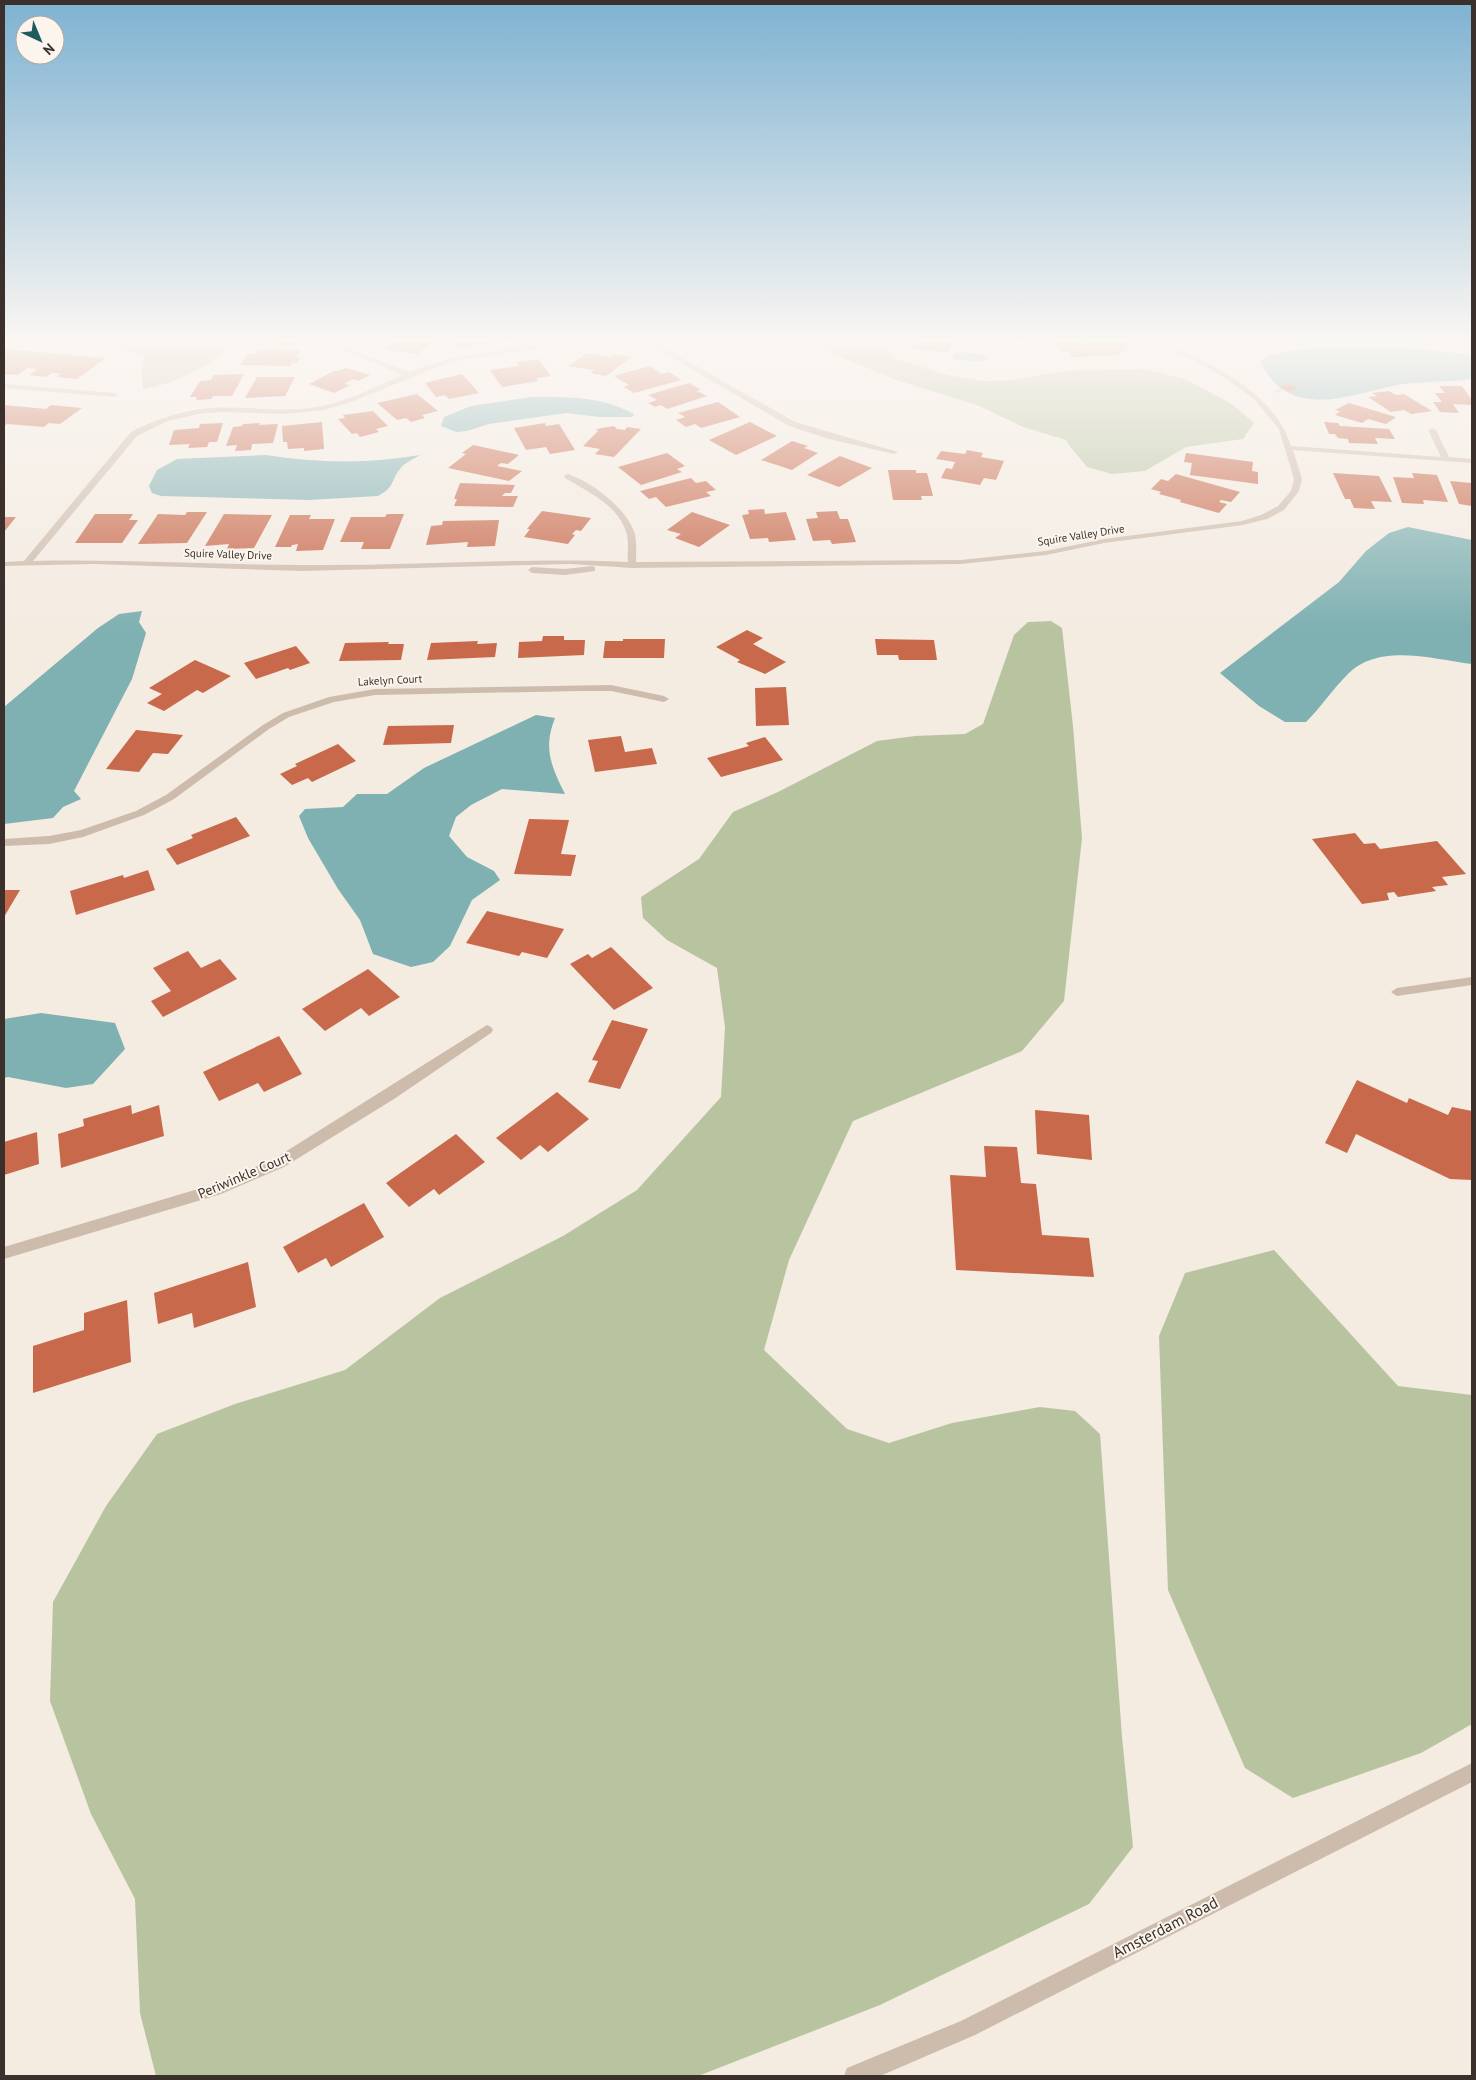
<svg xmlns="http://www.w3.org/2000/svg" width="1476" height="2080" font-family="'PT Sans',sans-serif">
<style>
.green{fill:#b8c4a0}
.water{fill:#7fb0b2}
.building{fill:#c8694b}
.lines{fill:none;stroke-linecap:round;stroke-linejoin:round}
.path{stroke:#b9a596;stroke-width:2;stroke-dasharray:1 1;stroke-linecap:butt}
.minor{fill:#cdbbac;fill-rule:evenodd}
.tertiary{fill:#cdbbac;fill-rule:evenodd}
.labels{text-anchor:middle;stroke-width:4;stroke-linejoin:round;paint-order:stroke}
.far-street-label{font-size:11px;fill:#3b302b;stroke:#fbf5ee}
.street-label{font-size:14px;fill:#3b302b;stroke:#fbf5ee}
.near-street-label{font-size:16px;fill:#3b302b;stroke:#fbf5ee}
</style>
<rect width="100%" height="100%" fill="#f4ebe1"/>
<g class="green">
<path d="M 71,339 L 238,339 C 212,365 179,383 143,389 L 142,366 L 144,357 L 118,347 Z"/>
<path d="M 787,339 L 883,339 L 892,357 L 946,375 L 984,381 L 1016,380 L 1062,371 L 1143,369 L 1185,379 L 1232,404 L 1254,423 L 1243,439 L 1186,447 L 1145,471 L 1112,474 L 1087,467 L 1069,445 L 1066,440 L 1023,427 L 977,405 L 893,379 L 815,346 Z"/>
<path d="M 1051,621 L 1062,628 L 1073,726 L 1082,838 L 1064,1001 L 1022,1051 L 853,1121 L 789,1260 L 764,1350 L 847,1429 L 889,1443 L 952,1423 L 1040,1407 L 1075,1411 L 1100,1434 L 1122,1737 L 1133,1847 L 1089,1904 L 880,2005 L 698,2076 L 156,2076 L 140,2013 L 135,1899 L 91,1814 L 50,1701 L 53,1602 L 106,1506 L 157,1434 L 235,1404 L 345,1370 L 440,1298 L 563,1236 L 637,1190 L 721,1097 L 725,1027 L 717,968 L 667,940 L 643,918 L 641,897 L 699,859 L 733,812 L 778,792 L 877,741 L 915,736 L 965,734 L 983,724 L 1014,635 L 1028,622 Z"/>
<path d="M 1274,1250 L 1398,1386 L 1472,1395 L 1472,1724 L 1421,1753 L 1293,1798 L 1245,1768 L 1168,1590 L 1159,1336 L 1185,1273 Z"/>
</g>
<g class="water">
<path d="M 1343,348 C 1386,348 1430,347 1472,356 L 1472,379 C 1449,382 1426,381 1403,384 C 1361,391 1302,419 1270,377 C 1266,372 1263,368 1261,361 C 1277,347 1321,349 1343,348 Z"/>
<path d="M 959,352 L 982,354 L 990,358 L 982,361 L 955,360 L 952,356 Z"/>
<path d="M 532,397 C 567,397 602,396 634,414 L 632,417 L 599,417 L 566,413 L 489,424 L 467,431 L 456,432 L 441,426 L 444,417 L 471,406 Z"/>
<path d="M 266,455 C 316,463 370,464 420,455 C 414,459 404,463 400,469 C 390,482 395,487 378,496 L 309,500 L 161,496 L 152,493 L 149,486 L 157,470 L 177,459 Z"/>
<path d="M 1408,527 L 1472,540 L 1472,664 C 1432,659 1378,642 1347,675 C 1332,690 1321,707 1306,722 L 1285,722 L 1259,706 L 1220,673 L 1339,582 L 1366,551 L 1389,533 Z"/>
<path d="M 142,611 L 139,622 L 146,633 L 132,679 L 74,791 L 81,799 L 63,807 L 53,818 L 4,824 L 4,707 L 98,628 L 119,614 Z"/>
<path d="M 536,715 L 555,718 C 543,748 551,766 565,794 L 502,789 L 471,805 L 456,817 L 449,836 L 467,857 L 494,871 L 500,880 L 472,900 L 450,946 L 433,962 L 411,967 L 373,954 L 360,920 L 338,889 L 308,838 L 299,816 L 305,809 L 343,807 L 357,794 L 387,794 L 424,768 Z"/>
<path d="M 41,1013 L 115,1023 L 125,1049 L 93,1084 L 66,1088 L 8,1077 L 4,1078 L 4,1019 Z"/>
</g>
<g class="building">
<path d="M 258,339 L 306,339 L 294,346 Z"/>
<path d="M 399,339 L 436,339 L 418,354 L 385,350 Z"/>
<path d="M 451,339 L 489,339 L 492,343 L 458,348 Z"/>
<path d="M 1048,339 L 1081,339 L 1084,344 L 1099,342 L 1094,339 L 1117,339 L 1130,346 L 1123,348 L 1128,350 L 1120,352 L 1119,355 L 1072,357 L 1070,352 L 1061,352 L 1057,344 L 1051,344 Z"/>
<path d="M 916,340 L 952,343 L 949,353 L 912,349 Z"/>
<path d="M 4,349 L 106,358 L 77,379 L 57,377 L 61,373 L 52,373 L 46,377 L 29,375 L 38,369 L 27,368 L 18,375 L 4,374 Z"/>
<path d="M 258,350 L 301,350 L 296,358 L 301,358 L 297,363 L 292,363 L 290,366 L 240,365 L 248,354 L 255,354 Z"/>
<path d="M 587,353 L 610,357 L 613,354 L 631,357 L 606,376 L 591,373 L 594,370 L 568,366 Z"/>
<path d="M 538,359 L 551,376 L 536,378 L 538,381 L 502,387 L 490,370 L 520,366 L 517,362 Z"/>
<path d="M 650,366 L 662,374 L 669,372 L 681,380 L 634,393 L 624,387 L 629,385 L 614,376 Z"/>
<path d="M 346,368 L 370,375 L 358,381 L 353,379 L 344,384 L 350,385 L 334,393 L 309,384 L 334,371 L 337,371 Z"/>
<path d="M 244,374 L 232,396 L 213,396 L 211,399 L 196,400 L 197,397 L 190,397 L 200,381 L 211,380 L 214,375 Z"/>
<path d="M 462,374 L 479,393 L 449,399 L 445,395 L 436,397 L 425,383 Z"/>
<path d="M 257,377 L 295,377 L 285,396 L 245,398 Z"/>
<path d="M 689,383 L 701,390 L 697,391 L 707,396 L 667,409 L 661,405 L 655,407 L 648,403 L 657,400 L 648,395 Z"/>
<path d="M 1289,384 L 1298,389 L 1289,391 L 1279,387 Z"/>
<path d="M 1439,386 L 1462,386 L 1472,400 L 1472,405 L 1453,404 L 1459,413 L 1440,412 L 1433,402 L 1442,402 L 1435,393 L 1445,393 Z"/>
<path d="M 1389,391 L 1396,395 L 1404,394 L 1432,411 L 1411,414 L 1404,410 L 1391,412 L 1368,397 L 1377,396 L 1372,393 Z"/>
<path d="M 417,394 L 438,411 L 422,415 L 425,418 L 411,422 L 406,418 L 397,420 L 377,403 Z"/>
<path d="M 718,402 L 740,417 L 701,428 L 695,424 L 686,427 L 676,420 L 685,417 L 678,413 Z"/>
<path d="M 1349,403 L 1396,417 L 1386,424 L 1368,419 L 1362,423 L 1335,415 L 1340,411 L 1335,410 Z"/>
<path d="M 4,405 L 46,409 L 51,405 L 82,408 L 60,424 L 49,423 L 44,427 L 7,424 L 4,426 Z"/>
<path d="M 373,411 L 388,426 L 376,429 L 379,432 L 360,437 L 357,433 L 352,434 L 338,419 L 345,418 L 343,415 Z"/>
<path d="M 322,422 L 324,449 L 304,451 L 304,448 L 288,449 L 287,442 L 283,442 L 282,426 Z"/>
<path d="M 750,422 L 777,436 L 736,455 L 709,440 Z"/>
<path d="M 1324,422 L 1338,423 L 1340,426 L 1389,429 L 1395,439 L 1375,438 L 1378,444 L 1349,443 L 1348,439 L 1338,438 L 1335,434 L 1329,434 Z"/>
<path d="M 223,423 L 217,442 L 209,442 L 207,447 L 188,448 L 190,444 L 169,445 L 174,430 L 199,428 L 200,424 Z"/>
<path d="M 260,423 L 259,425 L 278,424 L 273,443 L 252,444 L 251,450 L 235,451 L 237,445 L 226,446 L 233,427 L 242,426 L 243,424 Z"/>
<path d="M 545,423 L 546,426 L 559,424 L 575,450 L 550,454 L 546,447 L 526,450 L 514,428 Z"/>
<path d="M 614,426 L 617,429 L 625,430 L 627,427 L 641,429 L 614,457 L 595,454 L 600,449 L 583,446 L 598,431 L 596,429 Z"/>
<path d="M 792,441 L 808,446 L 804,448 L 818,453 L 792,470 L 761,460 Z"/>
<path d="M 473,445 L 519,455 L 508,464 L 501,463 L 497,466 L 522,471 L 509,481 L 448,468 L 466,454 L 462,453 Z"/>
<path d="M 967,450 L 983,453 L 981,457 L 1004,461 L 996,480 L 984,478 L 980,485 L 941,478 L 946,468 L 952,469 L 955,462 L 936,459 L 941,451 L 965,454 Z"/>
<path d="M 667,453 L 685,466 L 677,469 L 682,472 L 641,485 L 618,467 Z"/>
<path d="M 1186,453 L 1253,462 L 1252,471 L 1258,472 L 1258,484 L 1190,475 L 1192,463 L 1184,462 Z"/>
<path d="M 840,456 L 872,468 L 839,487 L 807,475 Z"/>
<path d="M 888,470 L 916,470 L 916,473 L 927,473 L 933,496 L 921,496 L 922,500 L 893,500 Z"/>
<path d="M 1333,473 L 1379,476 L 1392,502 L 1371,501 L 1375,509 L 1354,508 L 1350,499 L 1345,499 Z"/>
<path d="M 1412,473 L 1437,475 L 1448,502 L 1423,500 L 1424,504 L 1402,503 L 1393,477 L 1414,478 Z"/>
<path d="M 1176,474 L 1240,492 L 1231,502 L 1221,500 L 1219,502 L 1227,504 L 1219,513 L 1180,502 L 1181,500 L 1159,494 L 1161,492 L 1151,489 L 1161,479 L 1168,481 Z"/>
<path d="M 691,478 L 696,483 L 706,481 L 716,490 L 706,492 L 711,496 L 666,507 L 656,497 L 649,499 L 640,491 Z"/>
<path d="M 1450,481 L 1472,483 L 1472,506 L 1459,504 Z"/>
<path d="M 460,483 L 515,485 L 511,493 L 505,493 L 502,496 L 518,496 L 513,507 L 454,506 L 457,499 L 454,499 Z"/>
<path d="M 764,509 L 765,514 L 786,512 L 796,540 L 769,542 L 768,538 L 750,539 L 742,515 L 749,514 L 748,510 Z"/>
<path d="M 542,511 L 591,518 L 581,531 L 576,530 L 572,534 L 575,535 L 568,544 L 524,537 L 530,529 L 527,529 Z"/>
<path d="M 837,511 L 840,519 L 848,519 L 856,542 L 832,544 L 830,540 L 813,541 L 806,519 L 818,518 L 816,512 Z"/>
<path d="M 187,512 L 207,512 L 187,543 L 138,544 L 158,514 L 185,515 Z"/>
<path d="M 692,512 L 730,525 L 699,547 L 675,538 L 681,534 L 667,530 Z"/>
<path d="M 95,514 L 133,514 L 129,520 L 138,520 L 122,543 L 75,543 Z"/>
<path d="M 224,514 L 272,515 L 254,548 L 227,549 L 229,544 L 205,546 Z"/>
<path d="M 387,514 L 404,514 L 390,549 L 361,549 L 364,542 L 340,542 L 351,517 L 385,517 Z"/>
<path d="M 290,515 L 311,515 L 309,519 L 335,519 L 323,550 L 296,551 L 298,544 L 292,545 L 291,547 L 275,547 Z"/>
<path d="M 4,517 L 16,517 L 4,532 Z"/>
<path d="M 499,520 L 495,546 L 467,547 L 468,542 L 426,545 L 431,526 L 442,525 L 443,521 Z"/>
<path d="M 747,630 L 763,638 L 753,644 L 786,662 L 765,674 L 737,662 L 740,660 L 716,647 Z"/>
<path d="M 543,636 L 564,636 L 564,640 L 585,640 L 584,655 L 518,658 L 519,642 L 542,641 Z"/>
<path d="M 623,639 L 665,639 L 664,658 L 603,658 L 605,641 L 623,641 Z"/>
<path d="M 875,639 L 934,640 L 937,660 L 899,660 L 898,655 L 877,655 Z"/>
<path d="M 478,641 L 477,644 L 497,643 L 495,657 L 427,660 L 431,643 Z"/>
<path d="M 389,642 L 388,644 L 404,644 L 401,660 L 339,661 L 345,643 Z"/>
<path d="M 296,646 L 310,663 L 290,670 L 288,668 L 256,679 L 244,663 Z"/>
<path d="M 195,660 L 231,676 L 203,693 L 197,690 L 164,711 L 147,703 L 162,694 L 149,688 Z"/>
<path d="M 786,687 L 789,725 L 756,726 L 755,688 Z"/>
<path d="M 454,725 L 451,743 L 383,745 L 388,726 Z"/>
<path d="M 136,730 L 183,735 L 168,754 L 153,753 L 139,772 L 106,769 Z"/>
<path d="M 621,736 L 625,752 L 652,748 L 657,764 L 595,772 L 588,740 Z"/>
<path d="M 765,737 L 783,760 L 721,777 L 707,758 L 749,746 L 746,743 Z"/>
<path d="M 338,744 L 356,761 L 312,782 L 308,778 L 292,785 L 280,774 L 297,766 L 295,764 Z"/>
<path d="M 236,817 L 250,836 L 177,865 L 166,849 L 193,838 L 191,835 Z"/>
<path d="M 529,819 L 569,820 L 561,854 L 576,855 L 571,876 L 514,874 Z"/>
<path d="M 1355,833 L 1364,844 L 1375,843 L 1380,849 L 1437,841 L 1466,874 L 1442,877 L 1448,885 L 1432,887 L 1436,891 L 1398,897 L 1394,892 L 1387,893 L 1389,900 L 1362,904 L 1312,839 Z"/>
<path d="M 148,870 L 155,890 L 76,915 L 70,891 L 123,875 L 124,878 Z"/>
<path d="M 4,890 L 20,890 L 4,917 Z"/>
<path d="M 487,911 L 564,929 L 547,958 L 522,952 L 519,956 L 466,943 Z"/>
<path d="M 611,947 L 653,988 L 614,1010 L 570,964 L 588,954 L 592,958 Z"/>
<path d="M 188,951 L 201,968 L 220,959 L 237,979 L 163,1017 L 151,1001 L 171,991 L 153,968 Z"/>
<path d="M 368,969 L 400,997 L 369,1016 L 361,1008 L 325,1031 L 302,1009 Z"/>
<path d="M 612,1020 L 648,1029 L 620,1089 L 588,1082 L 598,1061 L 592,1060 Z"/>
<path d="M 279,1036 L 302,1074 L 264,1092 L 258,1083 L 219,1101 L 203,1072 Z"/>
<path d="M 1357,1080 L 1407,1103 L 1409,1098 L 1448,1115 L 1452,1107 L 1472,1111 L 1472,1180 L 1450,1179 L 1356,1134 L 1347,1153 L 1325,1143 Z"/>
<path d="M 557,1092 L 589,1119 L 548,1152 L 540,1145 L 521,1160 L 496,1138 Z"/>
<path d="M 131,1105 L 132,1114 L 159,1105 L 164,1136 L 61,1168 L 58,1134 L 84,1126 L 83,1119 Z"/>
<path d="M 1035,1110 L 1089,1115 L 1092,1160 L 1037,1154 Z"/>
<path d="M 37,1132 L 39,1164 L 4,1175 L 4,1142 Z"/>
<path d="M 456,1134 L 485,1162 L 439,1195 L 434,1189 L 409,1207 L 386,1183 Z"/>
<path d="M 984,1146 L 1017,1147 L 1021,1183 L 1036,1184 L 1042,1235 L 1089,1238 L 1094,1277 L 956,1270 L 950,1175 L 986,1177 Z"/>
<path d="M 364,1203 L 384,1237 L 331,1267 L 326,1258 L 298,1273 L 283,1247 Z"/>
<path d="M 248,1262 L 256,1307 L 194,1328 L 192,1313 L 158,1324 L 154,1293 Z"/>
<path d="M 127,1300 L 131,1362 L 33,1393 L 33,1346 L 84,1330 L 84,1313 Z"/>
</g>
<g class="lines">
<path class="path" d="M 1275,392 L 1284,389"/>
<g class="minor">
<path d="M 580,339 L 627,339 L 661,346 L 795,422 L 898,452 L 894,454 L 829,439 L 789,426 L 657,349 L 622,342 L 596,340 L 463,360 L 440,366 L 351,402 L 324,410 L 285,414 L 221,412 L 198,414 L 168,421 L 137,436 L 33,561 C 123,559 212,565 302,565 C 411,566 519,557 628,562 C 627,553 629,544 627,535 C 620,506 588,492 565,478 L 564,476 L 568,474 C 592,482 629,510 635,535 C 637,544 636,554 636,562 L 961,560 L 1046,551 L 1104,539 L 1242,521 L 1261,515 L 1278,506 L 1291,491 L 1294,479 L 1279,429 L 1253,398 L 1228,380 L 1199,363 L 1147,339 L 1155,339 C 1207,362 1272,388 1291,446 L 1441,457 L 1428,430 L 1432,428 L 1436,430 L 1449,457 L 1472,459 L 1472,463 L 1293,450 L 1302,479 L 1299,491 L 1284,510 L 1267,519 L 1243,525 L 1104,543 L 1046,555 L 961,564 L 632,568 L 570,564 L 302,571 L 93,564 L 4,566 L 4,562 L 24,561 L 131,432 C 156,419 183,410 211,408 C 244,406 277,412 310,408 C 343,404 373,388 403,375 L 340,349 L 340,347 L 344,347 L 409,372 C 463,351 523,347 580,339 Z"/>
<path d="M 4,384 L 115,393 L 118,395 L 115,397 L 4,388 Z"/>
<path d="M 592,566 L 595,567 L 595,571 L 565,575 L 532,573 L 528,570 L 532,567 L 565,569 Z"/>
<path d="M 611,685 L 664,696 L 669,699 L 664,702 L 611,691 L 579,691 L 375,695 L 334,702 L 289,717 L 269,729 L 174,799 L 144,815 L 83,837 L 49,844 L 4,846 L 4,839 L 49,836 L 81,830 L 136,811 L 166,795 L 263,725 L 283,713 L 329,697 L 375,689 Z"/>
<path d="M 1472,977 L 1472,985 L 1397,996 L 1391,992 L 1397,988 Z"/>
<path d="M 487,1025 L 491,1027 L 493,1030 L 491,1033 L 394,1099 L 284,1167 L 221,1194 L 4,1259 L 4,1247 L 218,1183 L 274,1159 Z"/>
</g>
<path class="tertiary" d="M 1472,1763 L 1472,1782 L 975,2035 L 880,2076 L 844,2076 L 847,2068 L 961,2021 Z"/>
</g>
<linearGradient id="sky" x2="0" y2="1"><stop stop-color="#7eb2d2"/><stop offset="0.54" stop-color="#faf6f2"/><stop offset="1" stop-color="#faf6f2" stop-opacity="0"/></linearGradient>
<rect width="1476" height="630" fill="url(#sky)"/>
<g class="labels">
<g class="far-street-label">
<text transform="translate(1081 535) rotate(-9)" y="4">Squire Valley Drive</text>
<text transform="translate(228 554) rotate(2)" y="4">Squire Valley Drive</text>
<text transform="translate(390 680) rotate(-3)" y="4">Lakelyn Court</text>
</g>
<g class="street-label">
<text transform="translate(244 1175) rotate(-23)" y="5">Periwinkle Court</text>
</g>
<g class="near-street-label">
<text transform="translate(1165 1927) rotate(-27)" y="6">Amsterdam Road</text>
</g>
</g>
<rect width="1476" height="2080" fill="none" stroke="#3b302b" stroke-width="10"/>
<g transform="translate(40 40) rotate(136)"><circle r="24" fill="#fbf5ee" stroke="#aea6a0"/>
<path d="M0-4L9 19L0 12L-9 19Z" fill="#1f5a5e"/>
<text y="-8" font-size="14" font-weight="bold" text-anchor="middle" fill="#3b302b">N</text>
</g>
</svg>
